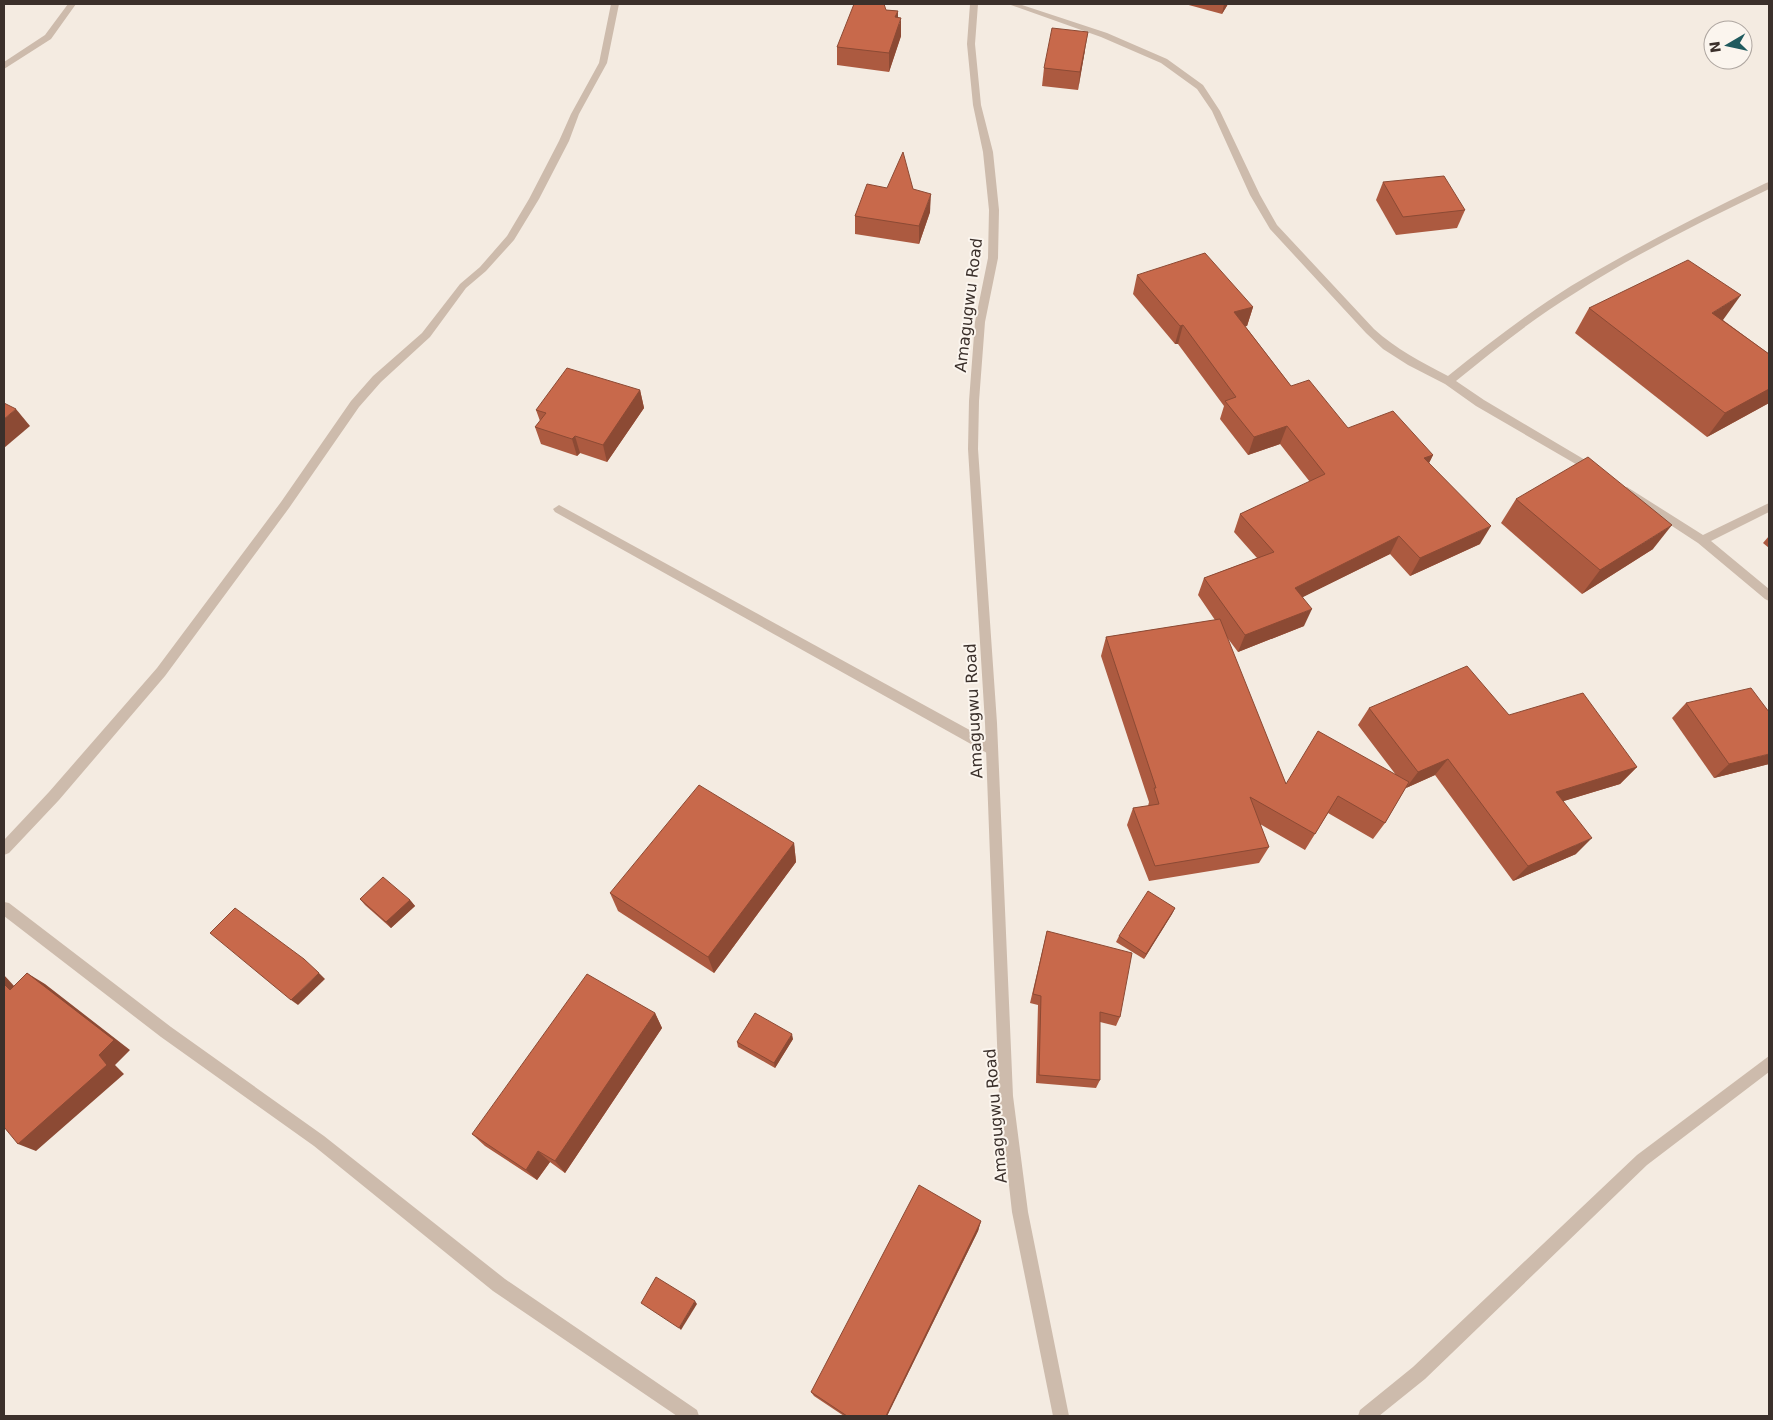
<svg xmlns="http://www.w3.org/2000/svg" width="1773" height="1420" font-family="'DejaVu Sans',sans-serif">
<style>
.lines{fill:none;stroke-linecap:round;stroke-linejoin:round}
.lane{fill:#cdbbac;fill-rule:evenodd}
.street{fill:#cdbbac;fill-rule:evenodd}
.wall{fill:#ac5a40}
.shaded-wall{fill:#8c4a34}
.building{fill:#c8694b;stroke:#8c4a34}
.labels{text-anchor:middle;stroke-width:4;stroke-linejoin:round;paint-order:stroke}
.street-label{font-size:16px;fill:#3b302b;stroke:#fbf5ee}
</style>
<rect width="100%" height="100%" fill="#f4ebe1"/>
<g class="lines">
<path class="lane" d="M 559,505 L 997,745 L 998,749 L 997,753 L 992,755 L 987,753 L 555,512 L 553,509 Z"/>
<g class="street">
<path d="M 68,4 L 76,4 L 51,39 L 4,69 L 4,62 L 45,35 Z"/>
<path d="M 611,4 L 619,4 L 607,63 L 579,114 L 569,141 L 539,199 L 514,240 L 486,271 L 466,288 L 430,337 L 381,382 L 359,407 L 289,508 L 165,676 L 59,800 L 9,853 L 4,855 L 4,840 L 49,792 L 157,668 L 281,502 L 351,401 L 373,376 L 422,333 L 460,284 L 480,267 L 507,236 L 529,199 L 559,141 L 571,114 L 599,63 Z"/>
<path d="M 970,4 L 978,4 L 975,44 L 981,105 L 993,152 L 999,210 L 998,258 L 985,322 L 979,401 L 978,449 L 997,723 L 1013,1096 L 1028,1212 L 1069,1416 L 1053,1416 L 1012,1212 L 999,1096 L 985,723 L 968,449 L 969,401 L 975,322 L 988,258 L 989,210 L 983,152 L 973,105 L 967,44 Z"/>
<path d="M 1008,4 L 1019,4 L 1107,33 L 1167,59 L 1203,85 L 1220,111 L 1260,195 L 1277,225 L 1374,329 C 1396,349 1421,362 1448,376 C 1488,344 1528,313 1571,286 C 1634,248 1700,215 1766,183 L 1769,182 L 1769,189 C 1703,221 1637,253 1575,293 C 1533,319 1495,349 1456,381 L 1484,400 L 1597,467 L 1599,470 L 1593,474 L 1476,406 L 1445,384 L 1408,365 L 1383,349 L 1366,333 L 1270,229 L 1250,195 L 1212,111 L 1197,89 L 1161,63 L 1101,37 Z"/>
<path d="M 1627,487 L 1703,535 L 1769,503 L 1769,512 L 1711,541 L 1769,589 L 1769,601 L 1765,599 L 1698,543 L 1623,494 L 1621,491 L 1623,488 Z"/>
<path d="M 4,902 L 9,903 L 171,1027 L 324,1136 L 505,1279 L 697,1410 L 699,1416 L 677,1416 L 493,1291 L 314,1146 L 161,1037 L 4,916 Z"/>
<path d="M 1769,1056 L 1769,1072 L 1647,1165 L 1425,1379 L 1379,1416 L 1358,1416 L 1360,1410 L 1413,1367 L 1637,1155 Z"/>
</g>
</g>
<g class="wall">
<path d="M 1185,4 L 1228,4 L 1222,14 Z"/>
<path d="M 886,10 L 898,11 L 898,18 L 901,36 L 889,72 L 837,65 L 837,47 Z"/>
<path d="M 1085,50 L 1078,90 L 1042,86 L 1044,68 Z"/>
<path d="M 1383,182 L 1465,210 L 1457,228 L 1396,235 L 1376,200 Z"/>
<path d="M 887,188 L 930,212 L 919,244 L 855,234 L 855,216 Z"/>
<path d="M 1137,275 L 1253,307 L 1247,326 L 1245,326 L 1291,386 L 1348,428 L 1433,455 L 1429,463 L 1480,544 L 1410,576 L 1390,554 L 1302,597 L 1304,626 L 1238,652 L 1226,636 L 1286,784 L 1396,775 L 1358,725 L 1369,708 L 1509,715 L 1637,767 L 1620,784 L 1563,801 L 1576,854 L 1513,881 L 1435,775 L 1406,788 L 1406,787 L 1385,823 L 1373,839 L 1328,813 L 1305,850 L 1260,824 L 1269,847 L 1259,863 L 1149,881 L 1127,825 L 1133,808 L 1148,806 L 1149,802 L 1101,656 L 1106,637 L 1215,620 L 1198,595 L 1204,578 L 1257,558 L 1234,532 L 1240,514 L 1310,482 L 1280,444 L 1248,455 L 1220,419 L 1224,406 L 1178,344 L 1175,344 L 1133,294 Z"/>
<path d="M 1589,308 L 1723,320 L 1769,354 L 1769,403 L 1707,437 L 1575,333 Z"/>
<path d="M 640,390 L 644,408 L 607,462 L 580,453 L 577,456 L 541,444 L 535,427 L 540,421 L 536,410 Z"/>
<path d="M 1516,499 L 1653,549 L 1582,594 L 1501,523 Z"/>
<path d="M 1769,536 L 1769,548 L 1763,543 Z"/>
<path d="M 1686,703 L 1769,764 L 1714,778 L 1672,718 Z"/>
<path d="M 794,843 L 796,862 L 714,973 L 618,911 L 610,893 Z"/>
<path d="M 360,899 L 410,900 L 415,906 L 391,928 L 365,905 Z"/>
<path d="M 1175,908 L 1172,914 L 1144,959 L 1116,942 L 1119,936 Z"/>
<path d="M 1047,931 L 1120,1017 L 1116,1026 L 1100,1022 L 1100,1080 L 1096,1088 L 1036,1083 L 1038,1005 L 1030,1003 Z"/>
<path d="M 655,1013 L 662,1028 L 565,1173 L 550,1162 L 537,1180 L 485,1146 L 472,1134 Z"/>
<path d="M 793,1039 L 775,1068 L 738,1047 L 737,1042 Z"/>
<path d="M 981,1221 L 978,1231 L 887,1416 L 844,1416 L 814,1396 L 811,1392 Z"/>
</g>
<g class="shaded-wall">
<path d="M 1224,4 L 1228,4 L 1222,14 Z"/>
<path d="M 898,11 L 898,28 L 901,18 L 901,36 L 889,72 L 889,53 L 895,17 Z"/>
<path d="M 1088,32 L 1085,50 L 1078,90 L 1080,72 Z"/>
<path d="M 931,194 L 930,212 L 919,244 L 919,226 Z"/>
<path d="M 1741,295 L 1723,320 L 1695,337 L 1712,313 Z"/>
<path d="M 1253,307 L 1247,326 L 1228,331 L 1234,312 Z"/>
<path d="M 1183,325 L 1178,344 L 1175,344 L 1180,326 Z"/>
<path d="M 1769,389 L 1769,403 L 1707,437 L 1725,413 Z"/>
<path d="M 640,390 L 644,408 L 607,462 L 603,445 Z"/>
<path d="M 16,409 L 30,426 L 4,448 L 4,419 Z"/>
<path d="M 1287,426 L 1280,444 L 1248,455 L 1254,437 Z"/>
<path d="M 575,436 L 580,453 L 577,456 L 572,439 Z"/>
<path d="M 1433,455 L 1424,473 L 1424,458 Z"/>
<path d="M 1672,525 L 1653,549 L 1582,594 L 1600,570 Z"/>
<path d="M 1491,526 L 1480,544 L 1410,576 L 1420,558 Z"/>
<path d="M 1399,536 L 1390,554 L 1287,605 L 1295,588 Z"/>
<path d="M 1312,609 L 1304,626 L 1238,652 L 1245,635 Z"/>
<path d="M 1769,754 L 1769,764 L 1714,778 L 1729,764 Z"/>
<path d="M 1448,759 L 1435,775 L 1406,788 L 1418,772 Z"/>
<path d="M 1637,767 L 1620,784 L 1541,808 L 1556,792 Z"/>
<path d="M 1592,838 L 1576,854 L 1513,881 L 1528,866 Z"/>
<path d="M 794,843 L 796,862 L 714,973 L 708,957 Z"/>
<path d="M 410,900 L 415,906 L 391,928 L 386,922 Z"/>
<path d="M 1175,908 L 1172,914 L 1144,959 L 1146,954 Z"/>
<path d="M 27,973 L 45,984 L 130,1050 L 115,1065 L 124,1074 L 36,1151 L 18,1144 Z"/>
<path d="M 319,973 L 325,979 L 298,1005 L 291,1000 Z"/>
<path d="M 4,975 L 27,1000 L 10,990 L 4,984 Z"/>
<path d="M 655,1013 L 662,1028 L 565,1173 L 555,1161 Z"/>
<path d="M 792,1034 L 793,1039 L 775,1068 L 774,1063 Z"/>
<path d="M 538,1151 L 550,1162 L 537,1180 L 526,1170 Z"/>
<path d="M 981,1221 L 978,1231 L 887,1416 L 886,1416 Z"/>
<path d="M 695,1301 L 697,1304 L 681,1330 L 679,1328 Z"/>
</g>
<g class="building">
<path d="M 854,4 L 884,4 L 886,10 L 898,11 L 895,17 L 901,18 L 889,53 L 837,47 Z"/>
<path d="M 1052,28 L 1088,32 L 1080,72 L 1044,68 Z"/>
<path d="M 903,152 L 913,189 L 931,194 L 919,226 L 855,216 L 867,184 L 887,188 Z"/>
<path d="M 1444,176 L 1465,210 L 1403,217 L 1383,182 Z"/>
<path d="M 1205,253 L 1253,307 L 1234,312 L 1291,386 L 1309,380 L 1348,428 L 1393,411 L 1433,455 L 1424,458 L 1491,526 L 1420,558 L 1399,536 L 1295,588 L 1312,609 L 1245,635 L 1204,578 L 1274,552 L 1240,514 L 1325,474 L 1287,426 L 1254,437 L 1225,401 L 1236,397 L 1183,325 L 1180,326 L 1137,275 Z"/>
<path d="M 1688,260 L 1741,295 L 1712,313 L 1769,354 L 1769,389 L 1725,413 L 1589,308 Z"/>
<path d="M 567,368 L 640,390 L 603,445 L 575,436 L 572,439 L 535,427 L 546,413 L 536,410 Z"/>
<path d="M 4,403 L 16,409 L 4,419 Z"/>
<path d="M 1588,457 L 1672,525 L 1600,570 L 1516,499 Z"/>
<path d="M 1220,619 L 1286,784 L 1318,731 L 1409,782 L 1385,823 L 1338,796 L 1315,834 L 1250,797 L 1269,847 L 1155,866 L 1133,808 L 1159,804 L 1154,788 L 1156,788 L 1106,637 Z"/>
<path d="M 1467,666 L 1509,715 L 1583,693 L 1637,767 L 1556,792 L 1592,838 L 1528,866 L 1448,759 L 1418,772 L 1369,708 Z"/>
<path d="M 1751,688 L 1769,712 L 1769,754 L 1729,764 L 1686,703 Z"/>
<path d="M 699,785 L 794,843 L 708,957 L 610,893 Z"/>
<path d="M 383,877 L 410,900 L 386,922 L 360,899 Z"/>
<path d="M 1148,891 L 1175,908 L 1146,954 L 1119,936 Z"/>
<path d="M 235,908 L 304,959 L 319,973 L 291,1000 L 210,933 Z"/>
<path d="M 1047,931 L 1132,953 L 1120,1017 L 1100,1012 L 1100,1080 L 1039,1075 L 1041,996 L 1033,994 Z"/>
<path d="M 27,973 L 114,1040 L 99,1055 L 107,1065 L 18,1144 L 4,1127 L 4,984 L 10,990 Z"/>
<path d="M 587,974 L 655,1013 L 555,1161 L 538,1151 L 526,1170 L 472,1134 Z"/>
<path d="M 755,1013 L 792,1034 L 774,1063 L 737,1042 Z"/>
<path d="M 919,1185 L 981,1221 L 886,1416 L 847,1416 L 811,1392 Z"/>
<path d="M 656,1277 L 695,1301 L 679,1328 L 641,1303 Z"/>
</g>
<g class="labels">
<g class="street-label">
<text transform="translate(968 305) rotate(-83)" y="6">Amagugwu Road</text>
<text transform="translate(973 711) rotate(-93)" y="6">Amagugwu Road</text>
<text transform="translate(995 1116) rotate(-95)" y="6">Amagugwu Road</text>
</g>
</g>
<rect width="1773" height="1420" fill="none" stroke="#3b302b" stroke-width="10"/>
<g transform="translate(1728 45) rotate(261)"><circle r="24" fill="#fbf5ee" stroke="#aea6a0"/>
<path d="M0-4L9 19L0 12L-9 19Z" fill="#1f5a5e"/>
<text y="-8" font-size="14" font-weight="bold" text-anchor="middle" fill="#3b302b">N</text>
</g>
</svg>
